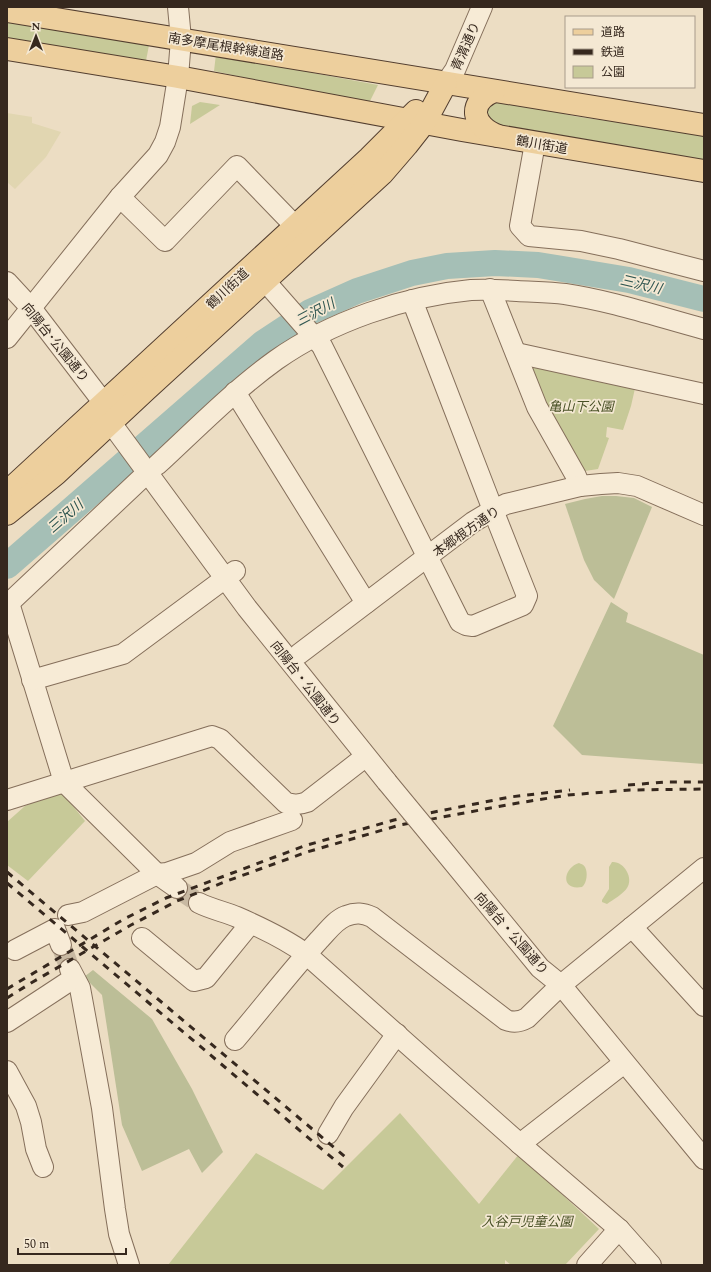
<svg xmlns="http://www.w3.org/2000/svg" width="711" height="1272" font-family="Spectral,'Noto Sans JP',serif">
<style>
.farmland{fill:#e1d6b1}
.green{fill:#c7c998}
.cemetery{fill:#bcbe97}
.lines{fill:none;stroke-linecap:round;stroke-linejoin:round}
.river{stroke:#a5bfb6;stroke-width:26}
.minor-tunnel{stroke:#c8b9a2;stroke-width:20;stroke-dasharray:20 10;stroke-linecap:butt}
.minor-casing{stroke:#856f5b;stroke-width:22}
.major-casing{stroke:#533e2f;stroke-width:24}
.minor{stroke:#f7ebd6;stroke-width:20}
.major{stroke:#edcf9d;stroke-width:22}
.rail{stroke:#36281e;stroke-width:3;stroke-dasharray:7 7;stroke-linecap:butt}
.minor-bridge-casing{stroke:#856f5b;stroke-width:22;stroke-linecap:butt}
.minor-bridge{stroke:#f7ebd6;stroke-width:20}
.labels{text-anchor:middle;stroke-width:3.5;stroke-linejoin:round;paint-order:stroke}
.street-label{font-size:13px;fill:#36281e;stroke:#f4e8d3}
.park-label{font-size:13px;font-style:italic;fill:#495126;stroke:#f4e8d3}
.water-label{font-size:14px;font-style:italic;fill:#2e5550;stroke:#f4e8d3}
</style>
<rect width="100%" height="100%" fill="#ecddc3"/>
<path class="farmland" d="M 7,113 L 32,117 L 32,123 L 61,132 L 46,157 L 15,189 L 7,182 Z"/>
<g class="green">
<path d="M 7,17 L 149,45 L 145,66 L 7,43 Z"/>
<path d="M 216,54 L 280,64 L 313,73 L 378,85 L 368,105 L 317,96 L 261,81 L 214,71 Z"/>
<path d="M 498,98 L 573,116 L 704,135 L 704,165 L 496,129 L 484,108 Z"/>
<path d="M 200,102 L 220,105 L 190,124 L 192,106 Z"/>
<path d="M 528,361 L 636,384 L 631,406 L 623,430 L 607,427 L 606,437 L 609,438 L 598,469 L 585,471 L 580,469 L 543,406 Z"/>
<path d="M 61,791 L 85,821 L 28,881 L 7,865 L 7,822 L 25,806 Z"/>
<path d="M 612,862 C 624,861 634,878 627,888 C 624,893 613,900 607,904 L 602,902 L 602,900 L 609,889 L 609,867 Z"/>
<path d="M 579,863 C 581,864 583,864 585,867 C 588,872 587,883 582,887 C 560,891 563,868 579,863 Z"/>
<path d="M 400,1113 L 479,1204 L 519,1154 L 599,1229 L 565,1265 L 511,1265 L 505,1260 L 505,1265 L 168,1265 L 256,1153 L 323,1190 Z"/>
</g>
<g class="cemetery">
<path d="M 602,496 L 616,496 L 634,498 L 652,507 L 614,599 L 594,580 L 584,560 L 565,504 L 585,499 Z"/>
<path d="M 611,602 L 628,613 L 626,622 L 704,655 L 704,764 L 582,755 L 553,726 Z"/>
<path d="M 93,970 L 152,1019 L 192,1089 L 223,1152 L 202,1173 L 189,1149 L 142,1171 L 122,1125 L 102,995 L 84,977 Z"/>
</g>
<g class="lines">
<path class="river" d="M 7,566 L 263,343 L 310,312 L 357,291 L 412,273 L 447,266 L 495,263 L 538,265 L 629,280 L 704,299"/>
<g class="minor-tunnel">
<path d="M 177,888 L 199,903"/>
<path d="M 61,945 L 70,969"/>
</g>
<g class="minor-casing">
<g id="minor">
<path d="M 446,83 L 455,70 L 482,7"/>
<path d="M 535,143 L 520,226 L 529,236 L 581,241 L 619,249 L 704,271"/>
<path d="M 120,197 L 165,241 L 237,166 L 295,226"/>
<path d="M 265,281 L 322,346 L 460,622 L 466,625 L 473,626 L 523,605 L 527,596 L 493,510 L 412,300"/>
<path d="M 7,282 L 31,308 L 103,402 L 111,423 L 247,608 L 387,782"/>
<path d="M 490,289 L 537,407 L 576,476 L 580,486"/>
<path d="M 7,338 L 120,197 L 158,155 L 165,142 L 170,127 L 178,77 L 181,39 L 178,7"/>
<path d="M 516,353 L 704,394"/>
<path d="M 235,392 L 366,603"/>
<path d="M 157,465 C 196,429 233,391 276,360 C 330,322 405,296 471,290 C 486,289 502,290 517,291 C 533,292 549,292 565,294 C 612,301 659,317 704,329"/>
<path d="M 9,603 L 64,782 L 157,874 L 177,888"/>
<path d="M 7,605 L 147,473"/>
<path d="M 299,654 L 473,522 L 493,510 L 506,504 L 580,486 L 601,484 L 618,483 L 637,486 L 704,515"/>
<path d="M 32,680 L 123,654 L 235,571"/>
<path d="M 7,800 L 212,736 L 220,739 L 286,803 C 294,805 299,805 307,802 L 365,757"/>
<path d="M 439,845 L 540,968 L 561,985 L 704,1159"/>
<path d="M 199,903 C 211,909 225,912 237,917 C 260,927 287,940 306,954 L 520,1144 L 619,1229 L 651,1265"/>
<path d="M 68,915 L 83,912 L 157,874 L 167,873 L 196,863 L 230,842 L 292,820"/>
<path d="M 632,927 L 704,1006"/>
<path d="M 142,938 L 194,981 L 206,978 L 250,924"/>
<path d="M 15,950 L 55,929 L 61,945"/>
<path d="M 70,969 L 80,988 L 102,1108 L 115,1209 L 119,1234 L 129,1265"/>
<path d="M 7,1022 L 74,978"/>
<path d="M 235,1040 C 263,1007 290,972 319,940 C 327,932 335,920 346,916 C 356,912 363,913 372,917 L 506,1020 C 514,1023 520,1022 527,1018 L 561,985 L 704,868"/>
<path d="M 7,1071 L 26,1106 L 31,1122 L 36,1149 L 43,1167"/>
<path d="M 328,1134 L 344,1107 L 397,1034"/>
<path d="M 520,1144 L 624,1063"/>
<path d="M 587,1265 L 619,1229"/>
</g>
</g>
<g class="major-casing">
<g id="major">
<path d="M 7,11 L 704,125"/>
<path d="M 7,49 L 178,77 L 462,130 L 704,171"/>
<path d="M 494,91 C 467,103 472,126 498,136"/>
<path d="M 7,492 L 369,158 L 416,111"/>
<path d="M 7,514 L 56,474 L 147,389 L 382,174 L 407,145 L 425,122 L 446,83"/>
</g>
</g>
<use href="#minor" class="minor"/>
<use href="#major" class="major"/>
<g class="rail">
<path d="M 628,785 L 666,782 L 704,782"/>
<path d="M 7,872 L 349,1160"/>
<path d="M 7,883 L 343,1167"/>
<path d="M 7,989 L 124,919 L 166,898 L 304,846 L 394,820 L 510,797 L 570,790"/>
<path d="M 7,998 L 31,983 L 131,925 L 177,901 L 227,881 L 307,852 L 400,825 L 512,804 L 568,795 L 630,790 L 704,789"/>
</g>
<g class="minor-bridge-casing">
<path id="minor-bridge" d="M 387,782 L 439,845"/>
</g>
<use href="#minor-bridge" class="minor-bridge"/>
</g>
<g class="labels">
<g class="street-label">
<text transform="translate(226 46) rotate(9)" y="5">南多摩尾根幹線道路</text>
<text transform="translate(465 46) rotate(-66)" y="5">青渭通り</text>
<text transform="translate(542 144) rotate(10)" y="5">鶴川街道</text>
<text transform="translate(227 288) rotate(-43)" y="5">鶴川街道</text>
<text transform="translate(56 342) rotate(51)" y="5">向陽台･公園通り</text>
<text transform="translate(466 531) rotate(-35)" y="5">本郷根方通り</text>
<text transform="translate(306 683) rotate(52)" y="5">向陽台・公園通り</text>
<text transform="translate(512 933) rotate(49)" y="5">向陽台・公園通り</text>
</g>
<g class="park-label">
<text x="581" y="411">亀山下公園</text>
<text x="527" y="1226">入谷戸児童公園</text>
</g>
<g class="water-label">
<text transform="translate(641 284) rotate(13)" y="5">三沢川</text>
<text transform="translate(315 312) rotate(-28)" y="5">三沢川</text>
<text transform="translate(65 516) rotate(-41)" y="5">三沢川</text>
</g>
</g>
<rect width="711" height="1272" fill="none" stroke="#36281e" stroke-width="16"/>
<rect x="565" y="16" width="130" height="72" fill="#f4e8d3" stroke="#a89b8b"/>
<rect x="573" y="29" width="20" height="6" fill="#edcf9d" stroke="#a89b8b"/>
<text x="601" y="36" font-size="12" fill="#36281e">道路</text>
<rect x="573" y="49" width="20" height="6" fill="#36281e" stroke="#a89b8b"/>
<text x="601" y="56" font-size="12" fill="#36281e">鉄道</text>
<rect x="573" y="66" width="20" height="12" fill="#c7c998" stroke="#a89b8b"/>
<text x="601" y="76" font-size="12" fill="#36281e">公園</text>
<g transform="translate(36 36)" stroke="#f4e8d3" stroke-width="3" paint-order="stroke">
<path d="M0-3L7 15L0 10L-7 15Z" fill="#36281e"/>
<text y="-6" font-size="11" font-weight="bold" text-anchor="middle" fill="#36281e">N</text>
</g>
<path d="M18 1248v6h108v-6" fill="none" stroke="#36281e" stroke-width="2"/>
<text x="24" y="1248" font-size="12" fill="#36281e" stroke="#f4e8d3" stroke-width="3" paint-order="stroke">50 m</text>
</svg>
